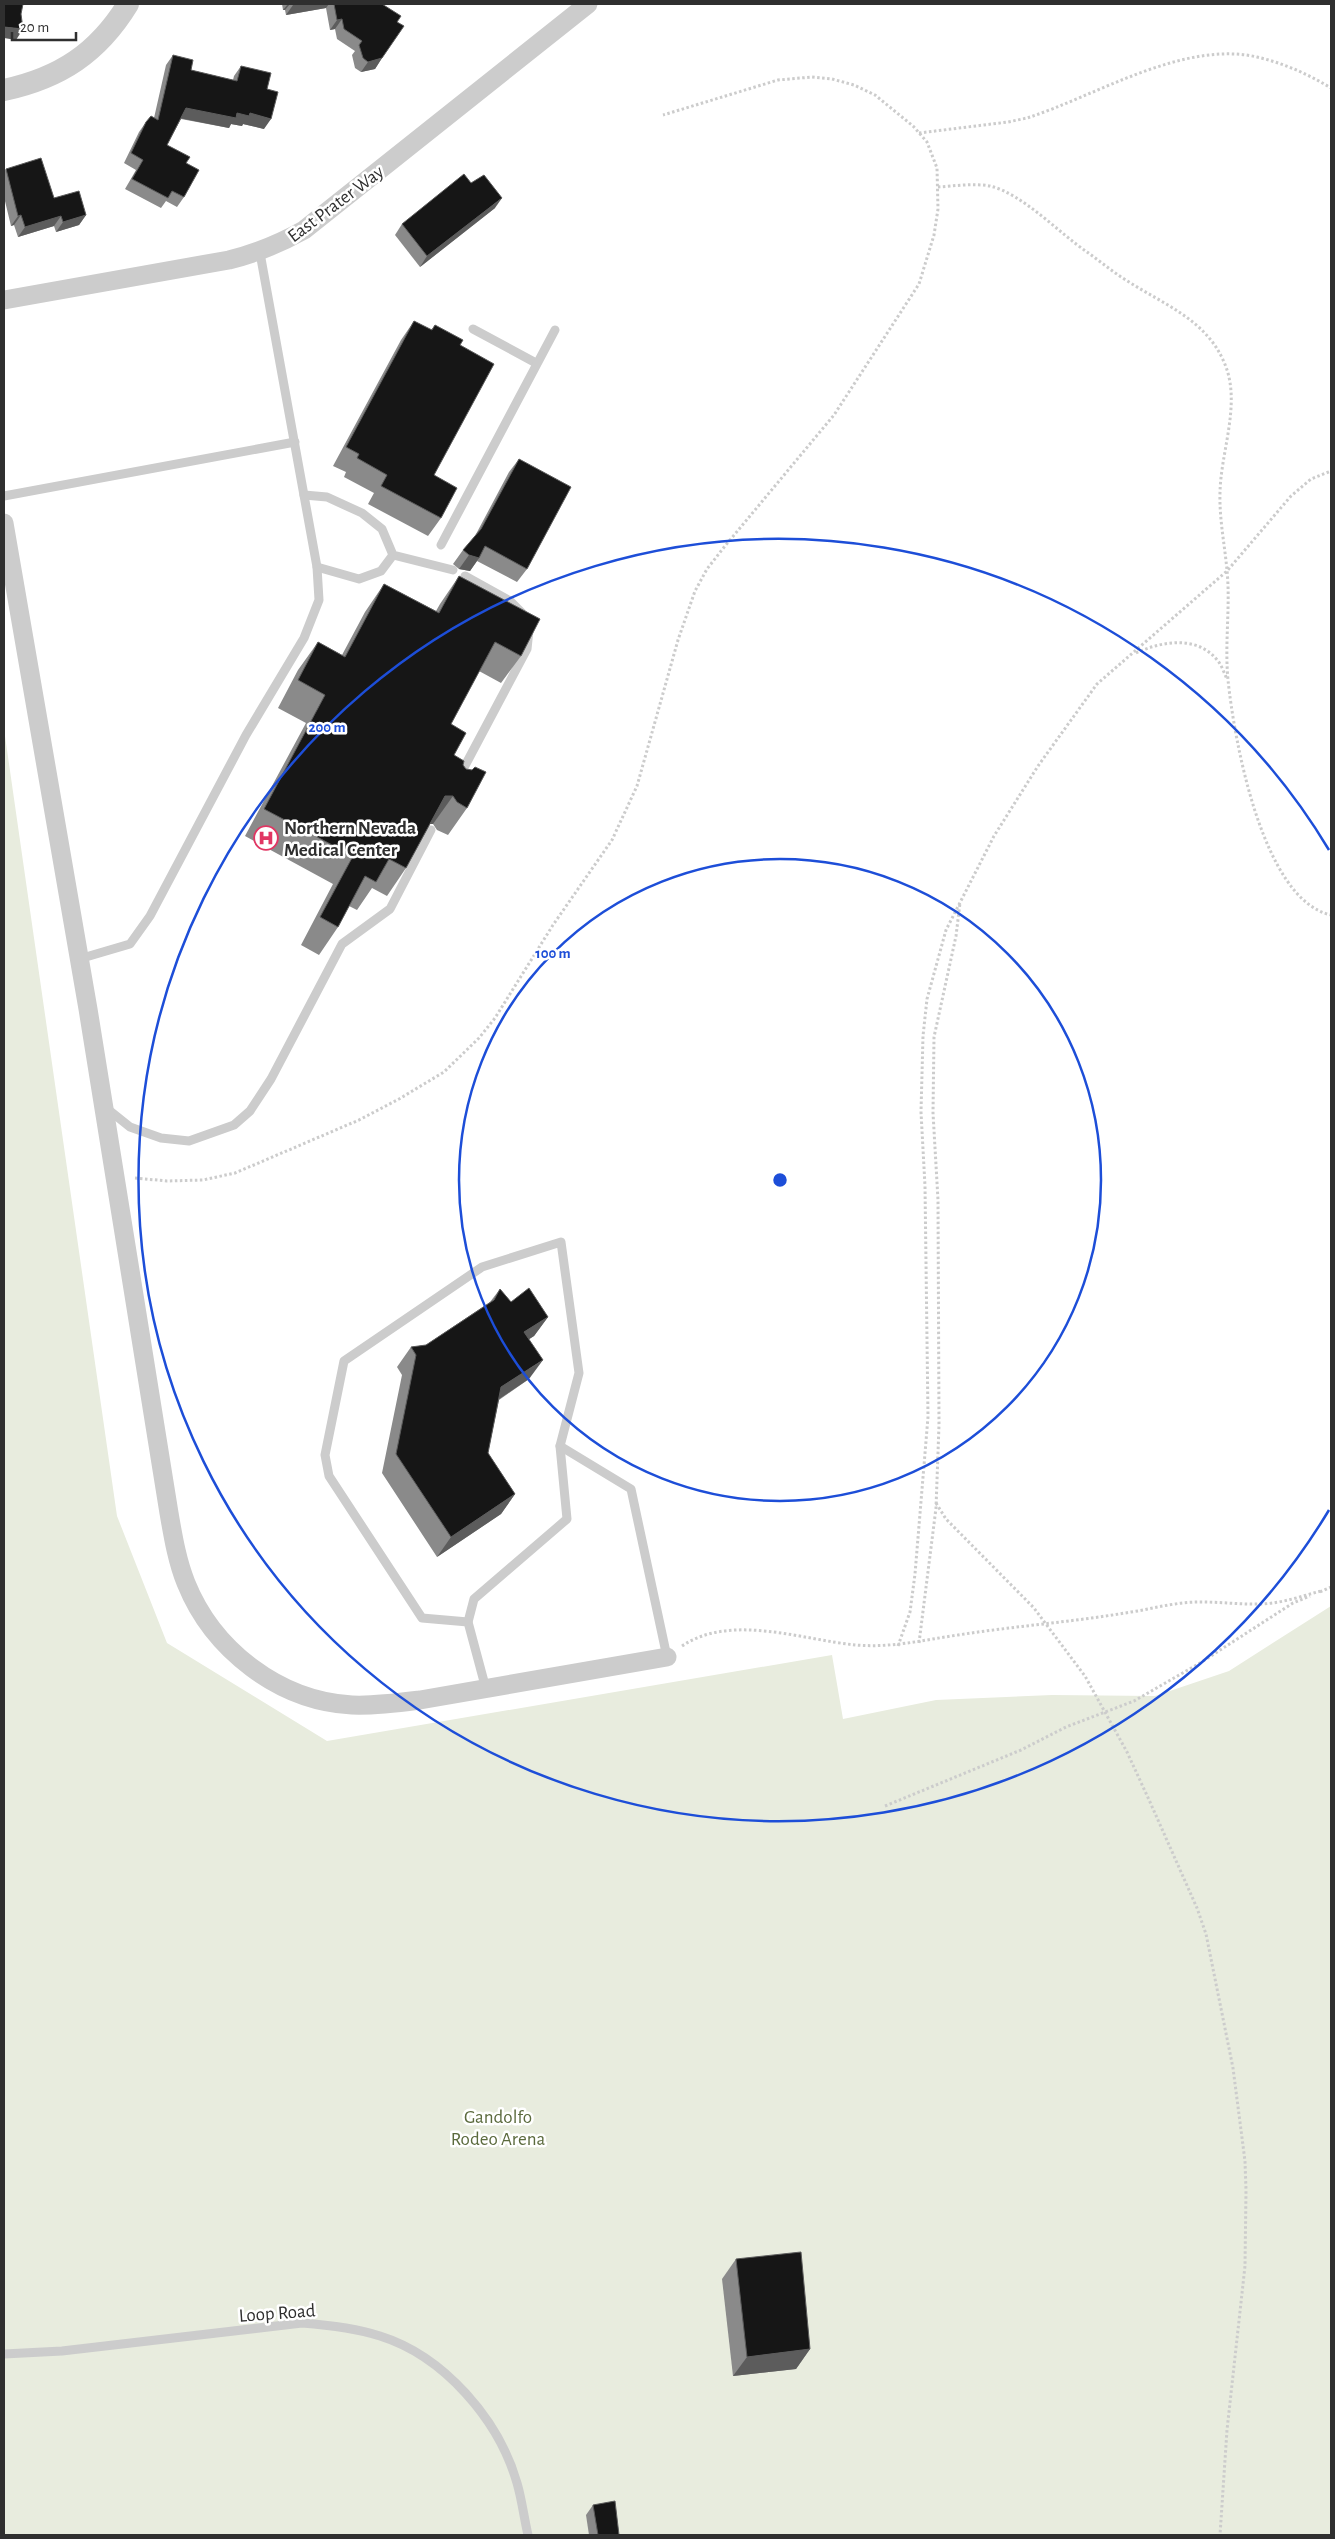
<svg xmlns="http://www.w3.org/2000/svg" width="1335" height="2539" font-family="'Alegreya Sans',sans-serif">
<style>
.green{fill:#e8ecde}
.lines{fill:none;stroke-linecap:round;stroke-linejoin:round}
.path{stroke:#ccc;stroke-width:3;stroke-dasharray:2.5 2.5;stroke-linecap:butt}
.service{stroke:#ccc;stroke-width:9}
.minor{stroke:#ccc;stroke-width:19}
.tertiary{stroke:#ccc;stroke-width:22}
.wall{fill:#8a8a8a}
.shaded-wall{fill:#5c5c5c}
.building{fill:#161616;stroke:#5c5c5c}
.ring{fill:none;stroke:#1d4ed8;stroke-width:2.5}
.labels{text-anchor:middle;stroke-width:5;stroke-linejoin:round;paint-order:stroke}
.street-label{font-size:19px;fill:#2f2f2f;stroke:#fff}
.poi-label{font-size:19px;font-weight:bold;fill:#2f2f2f;stroke:#fff;text-anchor:start}
.park-label{font-size:19px;fill:#5b6a3d;stroke:#fff}
.centre{fill:#1d4ed8;stroke:#fff;stroke-width:2.5}
.ring-label{font-size:15px;text-anchor:middle;font-weight:bold;fill:#1d4ed8;stroke:#fff;stroke-width:5;stroke-linejoin:round;paint-order:stroke}
</style>
<rect width="100%" height="100%" fill="#fff"/>
<path class="green" d="M 4,729 L 117,1516 L 167,1643 L 327,1741 L 832,1655 L 843,1719 L 936,1700 L 1052,1695 L 1155,1696 L 1229,1671 L 1331,1606 L 1331,2535 L 4,2535 Z"/>
<g class="lines">
<g class="path">
<path d="M 919,133 L 1008,122 L 1027,118 C 1096,96 1183,40 1257,57 C 1283,63 1308,74 1331,88"/>
<path d="M 938,187 C 954,186 974,183 990,186 C 1023,194 1059,233 1087,252 C 1101,262 1114,273 1129,282 C 1165,305 1206,320 1224,362 C 1242,402 1221,450 1220,492 C 1219,524 1227,554 1228,586 C 1229,617 1225,648 1228,680 C 1234,738 1262,900 1331,915"/>
<path d="M 1136,653 C 1162,641 1198,635 1218,661 C 1222,666 1224,673 1227,679"/>
<path d="M 135,1178 L 167,1181 L 203,1180 L 235,1173 L 359,1120 L 399,1099 L 444,1072 L 479,1038 L 495,1018 L 553,925 L 612,840 L 637,786 L 678,640 L 695,591 L 707,569 L 725,546 L 834,415 L 919,284 L 934,235 L 938,209 L 937,168 L 927,142 L 913,126 L 875,95 L 854,85 L 832,79 L 812,77 L 778,80 L 663,115"/>
<path d="M 936,1503 L 946,1519 L 1034,1608 L 1085,1676 L 1127,1752 L 1150,1802 L 1197,1908 L 1206,1934 L 1233,2068 L 1245,2161 L 1246,2190 L 1245,2266 L 1227,2430 L 1220,2535"/>
<path d="M 1320,1592 L 1331,1587"/>
<path d="M 919,1643 L 936,1508 L 939,1425 L 938,1200 L 933,1113 L 934,1037 L 956,936 L 960,903"/>
<path d="M 682,1646 C 731,1613 802,1640 856,1645 C 892,1648 923,1640 958,1635 C 1015,1626 1073,1622 1131,1612 C 1146,1610 1160,1606 1175,1604 C 1204,1599 1233,1605 1262,1604 C 1283,1603 1302,1596 1321,1591"/>
<path d="M 898,1646 L 910,1612 L 915,1574 L 928,1417 L 925,1186 L 921,1112 L 923,1036 L 927,999 L 946,930 L 994,836 L 1038,766 L 1097,684 L 1227,571 L 1291,496 L 1311,479 L 1331,471"/>
<path d="M 885,1806 L 1021,1750 L 1066,1727 L 1134,1701 L 1200,1663 L 1293,1603 L 1310,1596"/>
</g>
<g class="service">
<path d="M 473,329 L 536,363"/>
<path d="M 304,495 L 327,497 L 362,513 L 382,529 L 393,555 L 453,570"/>
<path d="M 4,496 L 295,442"/>
<path d="M 441,545 L 555,330"/>
<path d="M 317,567 L 359,579 L 381,571 L 393,555"/>
<path d="M 465,576 L 510,601 L 522,613"/>
<path d="M 459,777 L 527,649 L 529,630"/>
<path d="M 79,959 L 130,944 L 150,916 L 246,735 L 304,638 L 319,600 L 317,567 L 260,253"/>
<path d="M 105,1107 L 130,1127 L 161,1138 L 189,1141 L 234,1125 L 250,1111 L 271,1079 L 342,944 L 390,909 L 431,830"/>
<path d="M 468,1622 L 474,1599 L 567,1519 L 560,1446"/>
<path d="M 486,1689 L 468,1622 L 422,1618 L 329,1476 L 325,1455 L 344,1361 L 482,1267 L 561,1242 L 579,1373 L 560,1446 L 631,1489 L 667,1657"/>
<path d="M 4,2354 L 62,2351 L 302,2323 C 329,2325 355,2328 380,2336 C 444,2356 499,2420 517,2483 C 522,2500 524,2518 528,2535"/>
</g>
<g class="minor">
<path d="M 4,300 L 229,260 C 257,253 279,244 304,230 L 588,4"/>
<path d="M 4,523 L 88,1009 L 169,1513 C 173,1536 177,1561 186,1583 C 213,1650 279,1701 352,1705 C 375,1706 397,1703 420,1700 L 667,1657"/>
</g>
<path class="tertiary" d="M 4,90 C 60,78 98,53 128,4"/>
</g>
<g class="wall">
<path d="M 282,4 L 382,4 L 397,22 L 382,58 L 375,69 L 361,72 L 355,68 L 352,55 L 355,51 L 337,39 L 335,29 L 330,30 L 326,8 L 286,15 L 285,10 L 283,10 Z"/>
<path d="M 173,55 L 191,70 L 233,80 L 234,76 L 241,66 L 267,89 L 264,129 L 243,124 L 242,126 L 231,124 L 229,128 L 181,119 L 167,145 L 186,163 L 184,197 L 177,207 L 166,201 L 161,208 L 125,189 L 136,170 L 124,163 L 139,132 L 146,122 L 154,118 L 166,65 Z"/>
<path d="M 6,169 L 54,198 L 86,215 L 79,225 L 56,232 L 54,226 L 18,237 L 14,225 L 11,226 L 4,197 L 4,172 Z"/>
<path d="M 471,183 L 495,208 L 420,267 L 395,235 L 402,224 Z"/>
<path d="M 414,321 L 431,330 L 435,325 L 460,345 L 434,475 L 441,518 L 428,536 L 368,504 L 374,493 L 344,477 L 346,472 L 333,466 L 401,340 Z"/>
<path d="M 519,459 L 527,569 L 517,582 L 477,561 L 470,571 L 459,569 L 453,564 L 463,550 L 475,536 L 509,472 Z"/>
<path d="M 459,576 L 521,656 L 501,683 L 479,671 L 451,724 L 454,755 L 463,765 L 467,808 L 448,835 L 437,830 L 433,824 L 430,824 L 406,868 L 387,896 L 372,888 L 357,910 L 349,906 L 338,927 L 319,955 L 301,945 L 333,884 L 245,836 L 306,723 L 278,708 L 298,670 L 318,642 L 342,655 L 365,612 L 384,584 L 436,611 L 440,604 Z"/>
<path d="M 500,1289 L 511,1302 L 548,1317 L 534,1336 L 529,1339 L 529,1379 L 499,1400 L 488,1453 L 515,1494 L 501,1514 L 437,1557 L 382,1473 L 402,1375 L 397,1367 L 411,1347 L 426,1345 L 490,1302 Z"/>
<path d="M 736,2259 L 810,2349 L 796,2369 L 733,2376 L 722,2279 Z"/>
<path d="M 593,2505 L 619,2535 L 589,2535 L 586,2515 Z"/>
</g>
<g class="shaded-wall">
<path d="M 288,4 L 290,4 L 285,10 L 283,10 Z"/>
<path d="M 301,4 L 329,4 L 326,8 L 286,15 L 293,5 Z"/>
<path d="M 342,19 L 335,29 L 330,30 L 337,20 Z"/>
<path d="M 4,27 L 23,29 L 16,40 L 4,38 Z"/>
<path d="M 382,58 L 375,69 L 361,72 L 368,62 Z"/>
<path d="M 186,108 L 237,113 L 250,113 L 271,119 L 264,129 L 243,124 L 242,126 L 231,124 L 229,128 L 179,118 Z"/>
<path d="M 502,198 L 495,208 L 420,267 L 427,256 Z"/>
<path d="M 21,215 L 14,225 L 11,226 L 18,216 Z"/>
<path d="M 86,215 L 79,225 L 56,232 L 63,222 Z"/>
<path d="M 61,216 L 54,226 L 18,237 L 25,227 Z"/>
<path d="M 469,555 L 479,558 L 470,571 L 459,569 Z"/>
<path d="M 445,796 L 453,796 L 433,824 L 425,824 Z"/>
<path d="M 548,1317 L 534,1336 L 511,1351 L 524,1332 Z"/>
<path d="M 543,1360 L 529,1379 L 487,1407 L 501,1387 Z"/>
<path d="M 515,1494 L 501,1514 L 437,1557 L 451,1537 Z"/>
<path d="M 810,2349 L 796,2369 L 733,2376 L 747,2357 Z"/>
</g>
<g class="building">
<path d="M 4,4 L 23,4 L 21,14 L 23,29 L 4,27 Z"/>
<path d="M 334,4 L 382,4 L 401,16 L 397,22 L 404,26 L 382,58 L 368,62 L 363,58 L 359,45 L 362,41 L 344,29 L 342,19 L 337,20 Z"/>
<path d="M 173,55 L 193,60 L 191,70 L 237,81 L 241,66 L 271,73 L 267,89 L 278,92 L 271,119 L 250,113 L 249,116 L 237,113 L 236,118 L 186,108 L 167,145 L 190,157 L 186,163 L 199,170 L 184,197 L 172,191 L 168,198 L 132,179 L 143,160 L 131,153 L 146,122 L 151,116 L 158,120 Z"/>
<path d="M 41,158 L 54,198 L 79,191 L 86,215 L 63,222 L 61,216 L 25,227 L 21,215 L 18,216 L 6,169 Z"/>
<path d="M 464,174 L 471,183 L 484,175 L 502,198 L 427,256 L 402,224 Z"/>
<path d="M 414,321 L 432,330 L 435,325 L 463,340 L 460,345 L 494,364 L 434,475 L 457,488 L 441,518 L 381,486 L 387,475 L 357,458 L 359,454 L 346,447 Z"/>
<path d="M 519,459 L 571,487 L 527,569 L 485,546 L 479,558 L 469,555 L 463,550 L 481,529 Z"/>
<path d="M 459,576 L 540,619 L 521,656 L 495,642 L 451,724 L 466,733 L 454,755 L 464,761 L 463,765 L 466,769 L 472,770 L 475,767 L 486,772 L 467,808 L 457,802 L 453,796 L 445,796 L 406,868 L 389,859 L 376,882 L 365,876 L 338,927 L 320,917 L 353,856 L 264,809 L 325,695 L 298,680 L 318,642 L 345,657 L 384,584 L 439,613 Z"/>
<path d="M 529,1288 L 548,1317 L 524,1332 L 543,1360 L 501,1387 L 488,1453 L 515,1494 L 451,1537 L 396,1454 L 416,1355 L 411,1347 L 426,1345 L 494,1300 L 500,1289 L 511,1302 Z"/>
<path d="M 801,2252 L 810,2349 L 747,2357 L 736,2259 Z"/>
<path d="M 615,2501 L 619,2535 L 598,2535 L 593,2505 Z"/>
</g>
<g class="ring">
<circle cx="780" cy="1180" r="321"/>
<path d="M1329 1510A641 641 0 1 1 1329 850"/>
</g>
<defs>
<g id="hospital-ring" transform="scale(1.25)"><circle r="9.5" fill="#fff" stroke="#e13663" stroke-width="1.5"/><path d="M-5-5h3v3.5h4V-5h3V5h-3V1.5h-4V5h-3Z" fill="#e13663"/></g>
</defs>
<g fill-rule="evenodd">
<use href="#hospital-ring" x="266" y="838"/>
</g>
<g class="labels">
<g class="street-label">
<text transform="translate(335 203) rotate(-37)" y="7">East Prater Way</text>
<text transform="translate(277 2312) rotate(-4)" y="7">Loop Road</text>
</g>
<g class="poi-label">
<text x="284" y="834">Northern Nevada<tspan x="284" dy="22">Medical Center</tspan></text>
</g>
<g class="park-label">
<text x="498" y="2123">Gandolfo<tspan x="498" dy="22">Rodeo Arena</tspan></text>
</g>
</g>
<circle cx="780" cy="1180" r="8" class="centre"/>
<g class="ring-label">
<text x="327" y="732">200 m</text>
<text x="553" y="958">100 m</text>
</g>
<rect width="1335" height="2539" fill="none" stroke="#2f2f2f" stroke-width="10"/>
<path d="M12 32v8h64v-8" fill="none" stroke="#2f2f2f" stroke-width="2.5"/>
<text x="20" y="32" font-size="15" fill="#2f2f2f" stroke="#ffffff" stroke-width="4" paint-order="stroke">20 m</text>
</svg>
